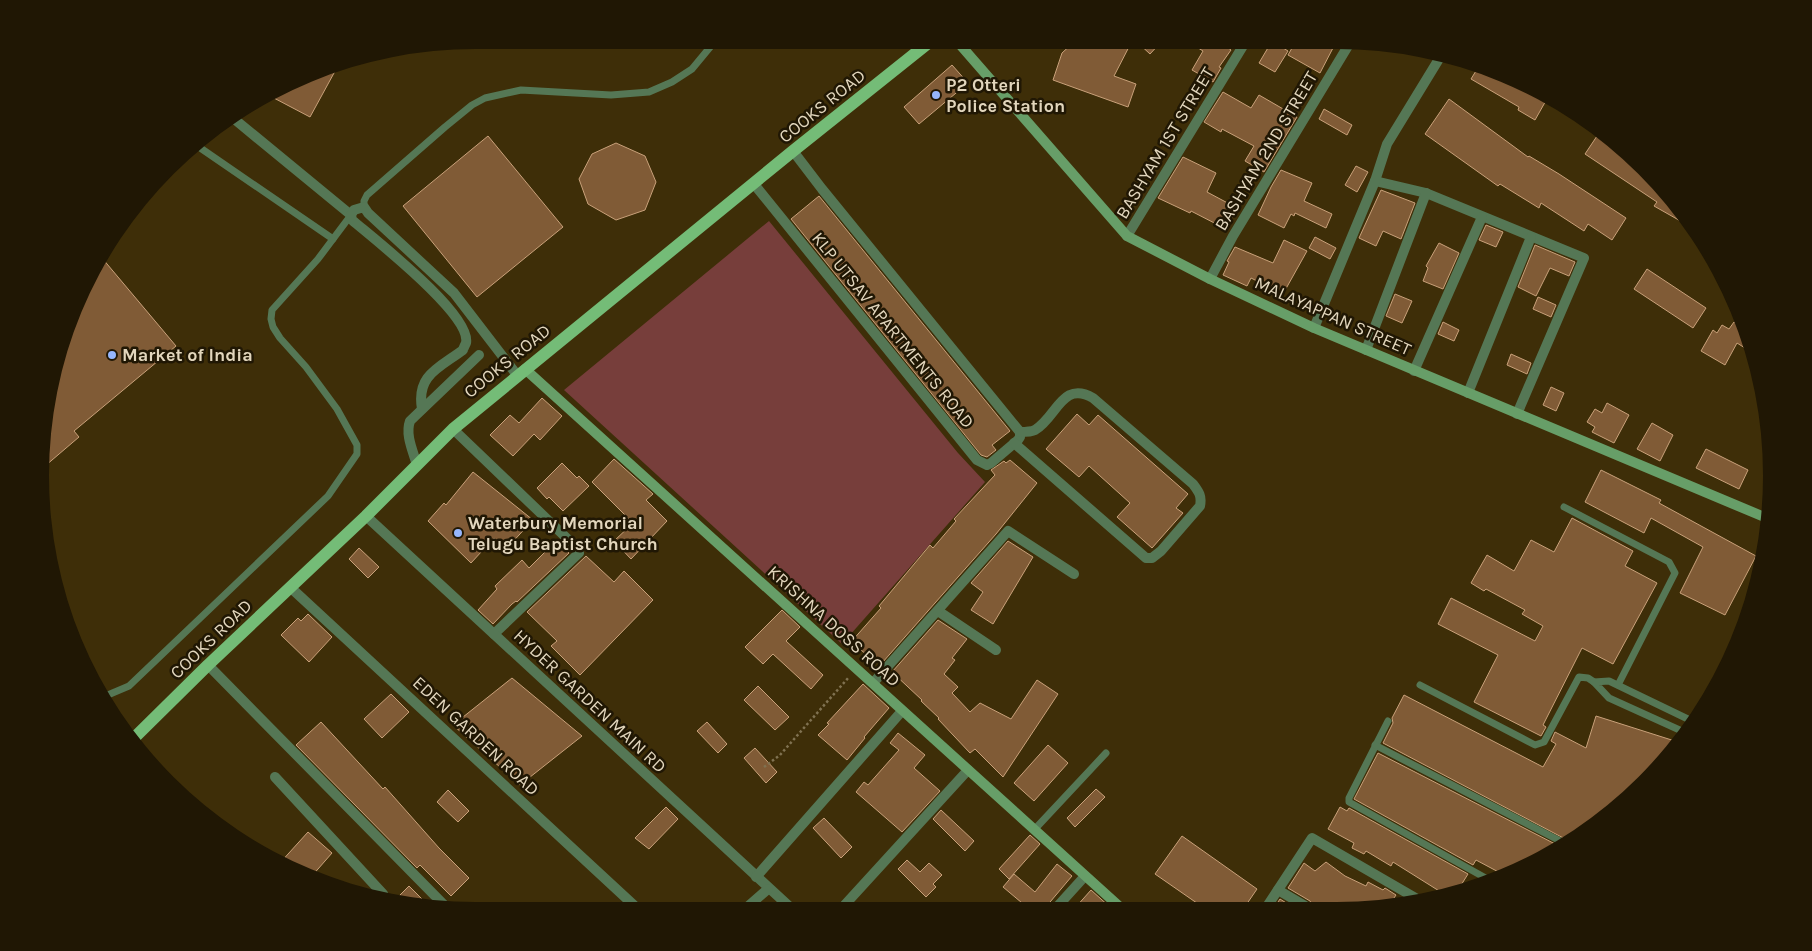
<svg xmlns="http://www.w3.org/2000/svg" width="1812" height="951" font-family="Karla,sans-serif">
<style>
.green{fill:#773e3b}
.building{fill:#805b36;stroke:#c9a17a}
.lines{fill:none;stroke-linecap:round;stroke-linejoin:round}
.path{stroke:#807251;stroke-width:2.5;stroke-dasharray:2.5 2.5;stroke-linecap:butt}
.lane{stroke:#575;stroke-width:7}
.street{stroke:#575;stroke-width:10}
.secondary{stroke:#679e68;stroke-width:10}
.primary{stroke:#74bc77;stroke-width:12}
.poi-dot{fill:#96b6fd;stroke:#201704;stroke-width:2}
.labels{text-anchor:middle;stroke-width:5;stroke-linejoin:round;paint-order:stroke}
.poi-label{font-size:18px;font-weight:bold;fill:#e2d6bd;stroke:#201704;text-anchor:start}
.street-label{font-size:18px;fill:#e2d6bd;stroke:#201704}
</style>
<rect width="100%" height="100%" fill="#3e2e08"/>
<path class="green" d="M 769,221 L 958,453 L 985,482 L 842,644 L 564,390 Z"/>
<g class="building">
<path d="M 1075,41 L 1132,41 L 1114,76 L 1136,84 L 1128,107 L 1053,80 L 1062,53 Z"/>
<path d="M 1136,41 L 1162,41 L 1150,54 Z"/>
<path d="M 1187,41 L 1232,41 L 1227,47 L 1231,50 L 1219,67 L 1221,68 L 1213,82 L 1192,70 L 1203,51 Z"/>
<path d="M 1272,41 L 1288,51 L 1275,72 L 1259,63 Z"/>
<path d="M 1296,41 L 1325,41 L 1334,46 L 1320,73 L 1288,55 Z"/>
<path d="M 340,62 L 310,117 L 272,97 L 335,63 Z"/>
<path d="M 952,65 L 968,83 L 919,124 L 904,107 Z"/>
<path d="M 1479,66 L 1529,85 L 1548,97 L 1535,120 L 1518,110 L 1519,107 L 1471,79 Z"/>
<path d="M 1223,92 L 1251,108 L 1259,95 L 1297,117 L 1264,172 L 1245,161 L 1254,146 L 1222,129 L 1221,132 L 1204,122 Z"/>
<path d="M 1449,99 L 1528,157 L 1529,156 L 1559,174 L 1626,218 L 1612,240 L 1588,224 L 1584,231 L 1541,203 L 1539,208 L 1500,184 L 1498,186 L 1425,134 Z"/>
<path d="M 1324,109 L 1352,125 L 1347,135 L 1319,119 Z"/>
<path d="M 1601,130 L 1664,189 L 1691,227 L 1654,206 L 1657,202 L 1585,154 Z"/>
<path d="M 488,136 L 563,227 L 477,297 L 403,206 Z"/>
<path d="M 616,143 L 645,156 L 656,182 L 645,210 L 616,220 L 588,204 L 579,179 L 592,154 Z"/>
<path d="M 1183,157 L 1216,173 L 1207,192 L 1237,208 L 1226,229 L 1191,211 L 1190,213 L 1158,198 Z"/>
<path d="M 1356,166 L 1368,172 L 1357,192 L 1345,185 Z"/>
<path d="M 1281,170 L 1312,183 L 1304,201 L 1332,214 L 1326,228 L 1295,213 L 1294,216 L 1291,214 L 1284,228 L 1258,215 L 1271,187 Z"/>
<path d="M 1381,190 L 1415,203 L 1401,239 L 1383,231 L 1376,246 L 1359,238 Z"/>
<path d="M 819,196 L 1010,431 L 992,445 L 996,450 L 987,457 L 981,455 L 791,219 Z"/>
<path d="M 1486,225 L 1503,232 L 1496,247 L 1479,240 Z"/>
<path d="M 1315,237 L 1336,248 L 1330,259 L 1309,248 Z"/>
<path d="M 1284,240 L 1307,251 L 1283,294 L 1251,278 L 1247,286 L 1223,275 L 1229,262 L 1227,261 L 1235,247 L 1273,263 Z"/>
<path d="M 1439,243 L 1459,253 L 1443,289 L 1423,281 L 1428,268 L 1426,266 Z"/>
<path d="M 1535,245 L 1575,262 L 1569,276 L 1550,268 L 1536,296 L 1518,287 Z"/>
<path d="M 102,258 L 176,346 L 74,431 L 79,437 L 45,466 L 55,363 Z"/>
<path d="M 1647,269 L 1706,308 L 1693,328 L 1634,289 Z"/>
<path d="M 1395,294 L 1412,301 L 1402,323 L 1386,316 Z"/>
<path d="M 1538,297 L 1556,305 L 1551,317 L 1533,309 Z"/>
<path d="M 1443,322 L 1459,330 L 1454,341 L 1438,334 Z"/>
<path d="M 1734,322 L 1746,329 L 1753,353 L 1737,343 L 1725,365 L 1701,351 L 1713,330 L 1717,333 L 1722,325 L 1729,329 Z"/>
<path d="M 1511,354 L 1531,363 L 1527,374 L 1507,365 Z"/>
<path d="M 1551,387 L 1564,393 L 1556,411 L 1543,405 Z"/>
<path d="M 542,398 L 562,416 L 540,440 L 534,434 L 513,456 L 490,435 L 510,415 L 519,423 Z"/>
<path d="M 1607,403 L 1629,415 L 1614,443 L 1592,432 L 1595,427 L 1587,422 L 1595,409 L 1602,413 Z"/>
<path d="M 1077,414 L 1089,425 L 1098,415 L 1188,494 L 1176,508 L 1183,513 L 1152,548 L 1117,517 L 1130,503 L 1089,466 L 1079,477 L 1046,449 Z"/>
<path d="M 1652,423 L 1673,435 L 1660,461 L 1637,449 Z"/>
<path d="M 1706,449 L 1748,470 L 1739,489 L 1696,468 Z"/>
<path d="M 614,459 L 653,494 L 646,500 L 667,521 L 631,559 L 614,541 L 633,523 L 592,482 Z"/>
<path d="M 1010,460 L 1037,483 L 996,534 L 882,663 L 879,661 L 877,663 L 851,642 L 881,608 L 879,606 L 930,545 L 933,548 L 956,521 L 954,519 L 995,475 L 991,470 L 1004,461 L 1006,463 Z"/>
<path d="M 562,463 L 577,478 L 579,476 L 589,486 L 563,511 L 549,497 L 547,499 L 537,488 Z"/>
<path d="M 1601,470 L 1661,500 L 1659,503 L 1756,556 L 1725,615 L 1680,593 L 1703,547 L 1651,518 L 1644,533 L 1585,502 Z"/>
<path d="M 473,472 L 533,520 L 506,549 L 494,538 L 471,563 L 428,521 L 444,503 L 446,505 Z"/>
<path d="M 1572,518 L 1633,551 L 1625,566 L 1657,583 L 1613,664 L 1582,648 L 1543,725 L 1546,727 L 1541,736 L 1474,702 L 1498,655 L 1438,624 L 1451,598 L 1535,641 L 1543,626 L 1522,614 L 1525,610 L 1486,589 L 1484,591 L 1471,583 L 1487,555 L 1514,571 L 1531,540 L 1554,552 Z"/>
<path d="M 557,540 L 569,553 L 517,602 L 516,601 L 512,604 L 493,624 L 478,610 L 497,589 L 495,586 L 522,560 L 529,568 Z"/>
<path d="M 1008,541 L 1033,557 L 993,624 L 971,610 L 983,592 L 971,583 Z"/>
<path d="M 359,548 L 379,567 L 368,578 L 349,559 Z"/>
<path d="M 586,556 L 614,582 L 624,571 L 653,600 L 580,675 L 551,646 L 557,641 L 527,612 Z"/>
<path d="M 782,610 L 800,627 L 786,641 L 823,675 L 811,689 L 773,654 L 763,664 L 745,647 Z"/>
<path d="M 308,614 L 332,637 L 309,662 L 281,635 L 298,618 L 301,621 Z"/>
<path d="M 938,620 L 967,639 L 952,658 L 955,660 L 944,674 L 958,687 L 952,693 L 970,712 L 980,703 L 1011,719 L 1037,680 L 1058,694 L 1003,777 L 975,749 L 970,753 L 938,719 L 939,718 L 921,701 L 922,700 L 892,672 Z"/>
<path d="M 512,678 L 582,736 L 520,785 L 453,725 Z"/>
<path d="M 863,684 L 889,708 L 864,737 L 865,738 L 847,760 L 818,735 L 829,724 L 827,723 Z"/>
<path d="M 758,686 L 789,717 L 775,730 L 744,700 Z"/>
<path d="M 391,694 L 409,712 L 382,738 L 364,719 Z"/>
<path d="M 1404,695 L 1543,767 L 1556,744 L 1551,741 L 1555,732 L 1586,748 L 1596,716 L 1678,742 L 1664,763 L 1579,837 L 1571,842 L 1383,743 L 1393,723 L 1392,718 Z"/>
<path d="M 321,722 L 383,789 L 385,787 L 439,848 L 469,878 L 451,896 L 420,865 L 417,868 L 296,745 Z"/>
<path d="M 707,722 L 727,744 L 718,753 L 697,731 Z"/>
<path d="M 898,733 L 925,755 L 914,768 L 940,791 L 902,832 L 856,792 L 864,782 L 868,785 L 899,750 L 890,743 Z"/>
<path d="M 1048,745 L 1068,763 L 1034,801 L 1014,783 Z"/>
<path d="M 755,748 L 777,772 L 766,783 L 744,758 Z"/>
<path d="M 1378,753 L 1561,847 L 1506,876 L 1476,860 L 1473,865 L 1354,799 Z"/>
<path d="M 1096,789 L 1105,797 L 1075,827 L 1067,818 Z"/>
<path d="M 448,790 L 469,811 L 458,822 L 437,802 Z"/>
<path d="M 666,807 L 678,819 L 649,849 L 635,838 Z"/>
<path d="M 1340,807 L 1347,811 L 1349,808 L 1468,874 L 1458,890 L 1444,894 L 1393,862 L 1391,866 L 1366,851 L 1364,854 L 1352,848 L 1354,843 L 1328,829 Z"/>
<path d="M 941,810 L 974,841 L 965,851 L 933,819 Z"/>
<path d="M 824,818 L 852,847 L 841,858 L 813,828 Z"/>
<path d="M 308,832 L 332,853 L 311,877 L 279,864 Z"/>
<path d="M 1030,835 L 1040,844 L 1009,879 L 999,869 Z"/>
<path d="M 1182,836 L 1257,889 L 1244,908 L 1204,908 L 1155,874 Z"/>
<path d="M 907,860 L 920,872 L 929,863 L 942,875 L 933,884 L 936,887 L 926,897 L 898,869 Z"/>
<path d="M 1326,862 L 1345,876 L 1366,886 L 1368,882 L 1383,890 L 1385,888 L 1396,895 L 1388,907 L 1314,907 L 1310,901 L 1288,888 L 1304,863 L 1315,871 Z"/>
<path d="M 1057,864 L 1072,876 L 1045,908 L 1028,908 L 1003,887 L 1014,874 L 1035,892 Z"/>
<path d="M 409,886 L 430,907 L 394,901 Z"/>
<path d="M 1091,890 L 1111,908 L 1075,908 Z"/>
<path d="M 1280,899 L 1294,908 L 1274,908 Z"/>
</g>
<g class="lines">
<path class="path" d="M 764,767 L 780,755 L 849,677"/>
<g class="lane">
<path d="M 196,145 L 333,239"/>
<path d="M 364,207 L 364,201 L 367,195 L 445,127 L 472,105 L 485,98 L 521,90 L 611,95 L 649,92 L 672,82 L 692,69 L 716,40"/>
<path d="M 1564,507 L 1669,562 L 1675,573 L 1618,685"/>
<path d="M 1420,685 L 1535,745 L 1544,742 L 1579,677 L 1588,678 L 1594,682"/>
<path d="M 103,697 L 129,686 L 328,496 L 357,454 L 357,445 L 337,409 L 306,367 L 280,338 L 273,327 L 271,319 L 272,310 L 318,259 L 351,215"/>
<path d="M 1388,721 L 1349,798 L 1349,802 L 1491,881"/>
<path d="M 1684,732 L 1609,698 L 1594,682 L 1609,681 L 1692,721"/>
<path d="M 1375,745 L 1566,844"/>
<path d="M 1034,830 L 1106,753"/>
</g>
<g class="street">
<path d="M 233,118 L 351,215"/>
<path d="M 1375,181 L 1426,193 L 1584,258 L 1517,414"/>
<path d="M 754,184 L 977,460 L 987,465 L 991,463 L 1018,440 L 1020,437 L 1020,432 L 822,189 L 793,151"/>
<path d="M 1127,236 L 1246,41"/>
<path d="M 1210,279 L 1233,236 L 1351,41"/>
<path d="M 1314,328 L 1375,181 L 1387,144 L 1442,54"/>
<path d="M 1366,350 L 1426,193"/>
<path d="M 1414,371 L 1482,217"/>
<path d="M 1468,393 L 1531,237"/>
<path d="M 422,409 C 416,375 439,368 463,350 C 463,349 466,343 466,343 C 472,315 374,239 352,220 L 351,215 L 354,210 L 364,207 L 368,213 L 454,293 L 517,375"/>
<path d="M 453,429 L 577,548 L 579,553 L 494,634"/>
<path d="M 1014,443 L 1146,558 L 1152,558 L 1161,551 L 1200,506 C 1202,496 1199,492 1193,484 L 1093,398 C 1062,380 1057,417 1035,430 C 1031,432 1025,432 1020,432"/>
<path d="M 417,465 C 413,451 405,435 410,421 L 479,355"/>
<path d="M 366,516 L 792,909"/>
<path d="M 290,587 L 639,910"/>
<path d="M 938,611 L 996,650"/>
<path d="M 208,665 L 449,910"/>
<path d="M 873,683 L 1008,531 L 1074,574"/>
<path d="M 275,777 L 383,894 L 379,899"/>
<path d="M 756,877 L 902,711"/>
<path d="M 1278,890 L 1307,907"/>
<path d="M 1056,908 L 1085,876"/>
<path d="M 1266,908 L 1312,838 L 1419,900"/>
<path d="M 745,909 L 768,889"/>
<path d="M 841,909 L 968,770"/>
</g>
<g class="secondary">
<path d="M 956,40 L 1127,236 L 1210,279 L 1314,328 L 1769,519"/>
<path d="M 525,369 L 1121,908"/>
</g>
<path class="primary" d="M 132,740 L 208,665 L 366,516 L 453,429 L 793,151 L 932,40"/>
</g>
<g class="poi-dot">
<circle cx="936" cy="95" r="5"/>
<circle cx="112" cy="355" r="5"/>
<circle cx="458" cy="533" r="5"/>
</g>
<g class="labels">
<g class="poi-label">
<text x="946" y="91">P2 Otteri<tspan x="946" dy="21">Police Station</tspan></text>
<text x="122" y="361">Market of India</text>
<text x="468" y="529">Waterbury Memorial<tspan x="468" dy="21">Telugu Baptist Church</tspan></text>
</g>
<g class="street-label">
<text transform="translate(822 106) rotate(-39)" y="6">COOKS ROAD</text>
<text transform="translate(1165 143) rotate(-59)" y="6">BASHYAM 1ST STREET</text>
<text transform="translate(1266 151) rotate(-59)" y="6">BASHYAM 2ND STREET</text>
<text transform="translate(1333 316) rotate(24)" y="6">MALAYAPPAN STREET</text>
<text transform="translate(893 330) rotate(51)" y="6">KLP UTSAV APARTMENTS ROAD</text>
<text transform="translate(507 361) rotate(-39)" y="6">COOKS ROAD</text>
<text transform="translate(834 626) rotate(42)" y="6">KRISHNA DOSS ROAD</text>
<text transform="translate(211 639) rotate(-44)" y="6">COOKS ROAD</text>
<text transform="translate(590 701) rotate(43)" y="6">HYDER GARDEN MAIN RD</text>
<text transform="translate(476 736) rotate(43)" y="6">EDEN GARDEN ROAD</text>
</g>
</g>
<path d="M0 0H1812V951H0ZM475 49H1337A426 426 0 0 1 1763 475V476A426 426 0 0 1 1337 902H475A426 426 0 0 1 49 476V475A426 426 0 0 1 475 49Z" fill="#201704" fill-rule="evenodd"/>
</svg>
